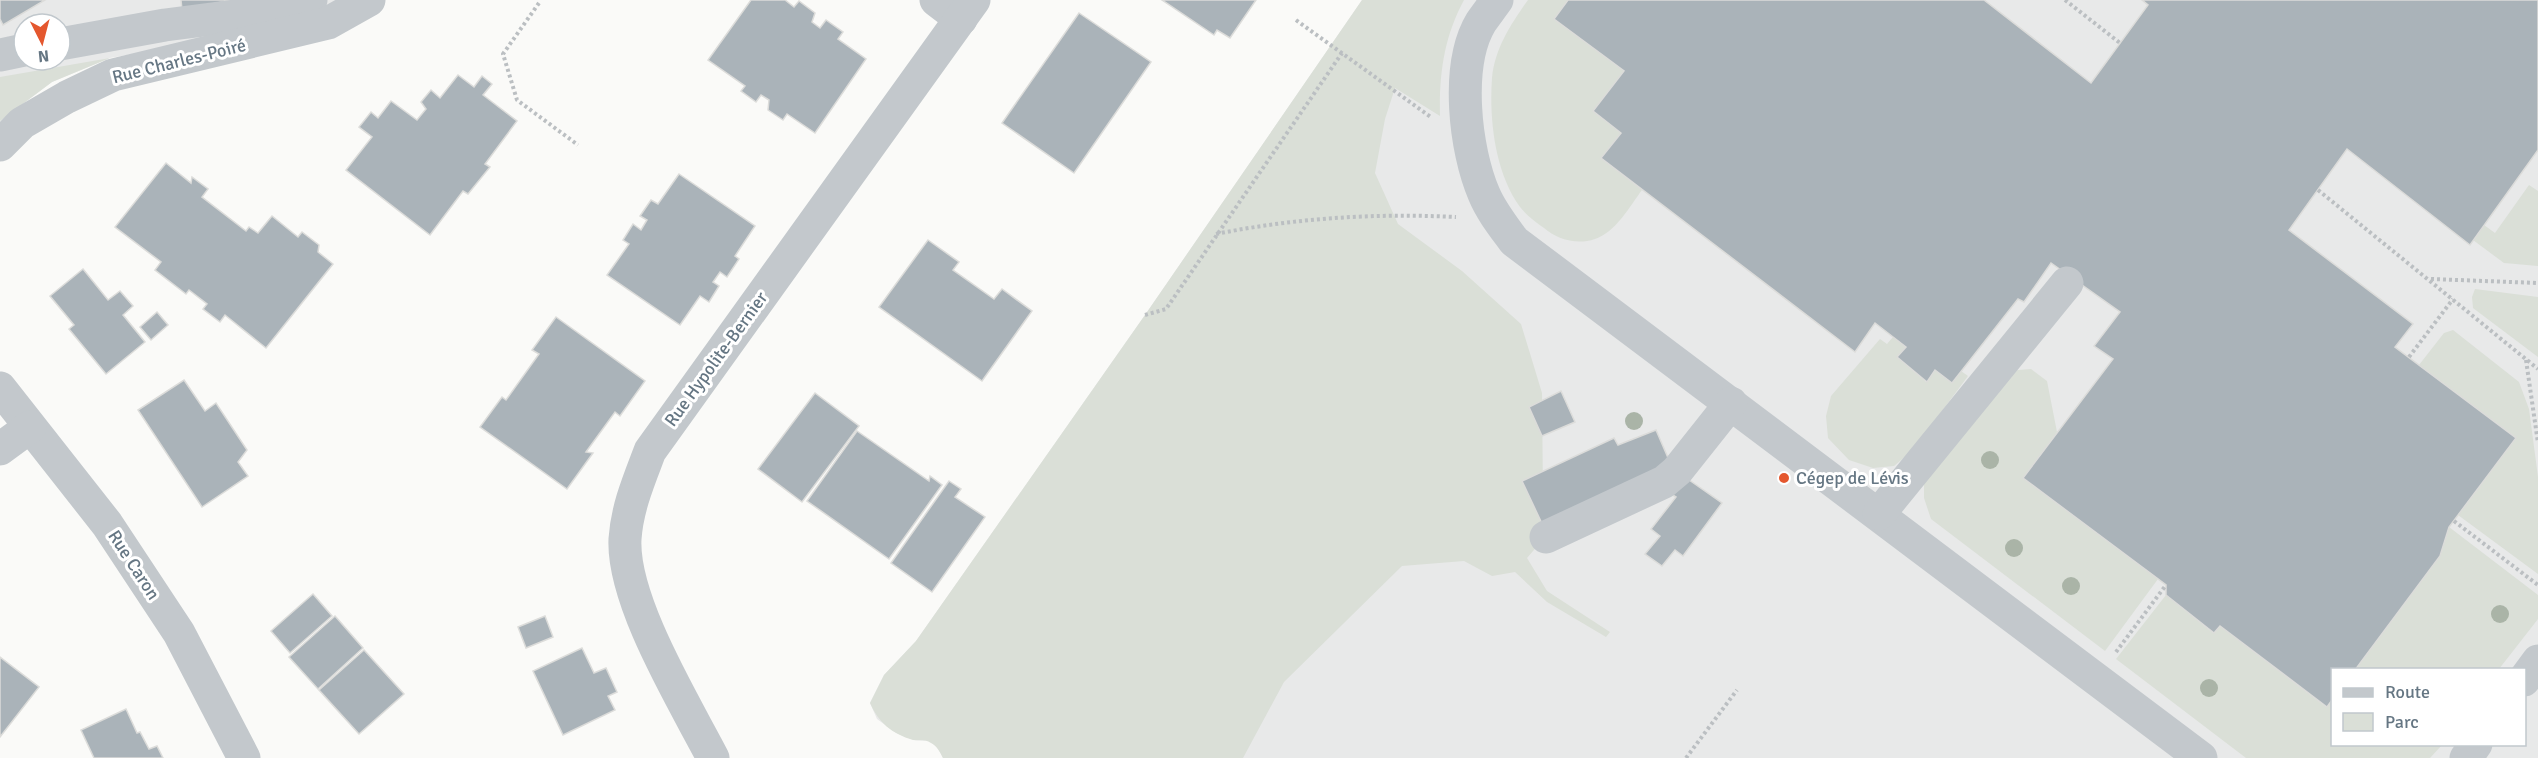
<svg xmlns="http://www.w3.org/2000/svg" width="2538" height="758" font-family="Signika,sans-serif">
<style>
.built{fill:#e8e9e9;fill-rule:evenodd}
.green{fill:#dadfd7}
.building{fill:#aab3b9;stroke:#dcdcda;stroke-width:1.5}
.lines{fill:none;stroke-linecap:round;stroke-linejoin:round}
.path{stroke:#bbbfc2;stroke-width:4;stroke-dasharray:3 3;stroke-linecap:butt}
.minor{stroke:#c3c8cc;stroke-width:33}
.tree{fill:#aab4a7}
.poi-dot{fill:#e4572e;stroke:#fff;stroke-width:2}
.labels{text-anchor:middle;stroke-width:6;stroke-linejoin:round;paint-order:stroke}
.street-label{font-size:18px;fill:#657683;stroke:#fff}
.poi-label{font-size:18px;fill:#657683;stroke:#fff;text-anchor:start}
</style>
<rect width="100%" height="100%" fill="#fafaf8"/>
<g class="built">
<path d="M 0,0 L 344,0 L 260,31 L 110,58 L 52,82 L 0,121 ZM 24,24 L 60,24 L 60,60 L 24,60 Z"/>
<path d="M 1362,0 L 2538,0 L 2538,758 L 943,758 L 938,748 L 930,741 L 914,740 L 896,733 L 877,719 L 870,703 L 884,675 L 916,641 L 1145,315 ZM 2332,670 L 2524,670 L 2524,744 L 2332,744 Z"/>
</g>
<g class="green">
<path d="M 1362,0 L 1464,0 C 1444,37 1439,74 1440,116 L 1395,88 L 1385,119 L 1375,173 L 1398,224 L 1462,271 L 1521,324 L 1542,393 L 1543,498 L 1539,544 L 1527,558 L 1547,591 L 1610,632 L 1606,637 L 1547,602 L 1515,572 L 1492,576 L 1464,561 L 1402,566 L 1284,682 L 1243,758 L 943,758 C 940,752 937,746 931,743 C 926,739 919,741 913,740 C 892,734 878,722 870,703 L 884,675 L 916,641 L 1145,315 Z"/>
<path d="M 1528,0 L 1568,0 L 1554,19 L 1624,71 L 1593,111 L 1621,133 L 1601,158 L 1642,190 C 1630,206 1616,232 1595,239 C 1577,245 1558,240 1544,228 C 1536,222 1526,215 1520,207 C 1495,172 1489,120 1492,78 C 1495,48 1511,24 1528,0 Z"/>
<path d="M 110,58 L 52,82 L 0,121 L 0,77 Z"/>
<path d="M 2529,185 L 2538,191 L 2538,266 L 2504,263 L 2473,240 L 2484,225 L 2495,233 Z"/>
<path d="M 2475,289 L 2538,297 L 2538,357 L 2473,308 L 2472,297 Z"/>
<path d="M 2453,330 L 2519,382 L 2529,409 L 2538,477 L 2538,574 L 2458,515 L 2516,438 L 2419,365 L 2444,333 Z"/>
<path d="M 1893,337 L 1906,347 L 1897,357 L 1926,382 L 1935,370 L 1952,383 L 1961,371 L 1968,376 L 1913,450 L 1894,466 L 1873,468 L 1849,460 L 1828,438 L 1826,416 L 1831,396 L 1880,339 L 1887,344 Z"/>
<path d="M 2031,369 L 2047,381 L 2057,432 L 2024,478 L 2158,579 L 2105,651 L 1931,519 L 1924,498 L 1924,481 L 2006,371 Z"/>
<path d="M 2449,527 L 2538,595 L 2538,619 L 2499,669 L 2355,670 L 2440,556 Z"/>
<path d="M 2166,595 L 2213,633 L 2220,626 L 2326,707 L 2332,700 L 2332,744 L 2442,745 L 2430,758 L 2246,758 L 2116,659 Z"/>
</g>
<g class="building">
<path d="M 0,0 L 45,0 L 3,25 L 0,19 Z"/>
<path d="M 181,0 L 232,0 L 182,10 Z"/>
<path d="M 751,0 L 785,0 L 794,7 L 799,1 L 815,13 L 812,22 L 820,28 L 826,20 L 843,32 L 838,39 L 866,59 L 815,133 L 787,114 L 783,120 L 768,110 L 769,100 L 761,95 L 756,102 L 741,91 L 745,86 L 708,60 Z"/>
<path d="M 1162,0 L 1256,0 L 1230,38 L 1217,30 L 1214,35 Z"/>
<path d="M 1568,0 L 1984,0 L 2091,83 L 2148,5 L 2142,0 L 2538,0 L 2538,150 L 2470,245 L 2347,149 L 2289,230 L 2413,324 L 2395,347 L 2516,438 L 2449,527 L 2440,556 L 2355,670 L 2332,670 L 2332,700 L 2327,707 L 2220,626 L 2214,633 L 2166,595 L 2166,585 L 2023,478 L 2113,359 L 2094,346 L 2120,312 L 2051,263 L 2024,302 L 2018,299 L 1952,383 L 1935,370 L 1927,382 L 1897,357 L 1906,347 L 1875,323 L 1855,352 L 1601,158 L 1621,133 L 1593,111 L 1624,71 L 1554,19 Z"/>
<path d="M 1079,13 L 1151,62 L 1074,173 L 1002,123 Z"/>
<path d="M 458,75 L 474,87 L 482,76 L 492,84 L 483,95 L 517,121 L 485,164 L 490,167 L 468,194 L 463,191 L 430,235 L 346,170 L 372,137 L 359,127 L 371,112 L 378,118 L 391,101 L 417,120 L 426,109 L 421,102 L 431,90 L 440,98 Z"/>
<path d="M 166,163 L 191,183 L 192,177 L 208,189 L 202,197 L 246,231 L 249,227 L 258,233 L 272,216 L 298,237 L 302,232 L 319,245 L 318,252 L 333,264 L 266,348 L 225,315 L 220,322 L 203,309 L 207,304 L 189,290 L 186,294 L 155,270 L 161,262 L 115,227 Z"/>
<path d="M 679,174 L 755,226 L 735,256 L 739,259 L 727,277 L 720,272 L 713,282 L 719,286 L 709,302 L 700,296 L 680,325 L 607,275 L 629,244 L 623,240 L 633,224 L 641,230 L 647,220 L 640,216 L 651,200 L 658,204 Z"/>
<path d="M 928,240 L 959,262 L 953,270 L 994,299 L 1002,289 L 1032,311 L 982,381 L 879,307 Z"/>
<path d="M 83,269 L 108,300 L 120,291 L 133,306 L 123,315 L 145,342 L 106,374 L 69,329 L 74,325 L 50,296 Z"/>
<path d="M 157,312 L 168,325 L 151,340 L 140,327 Z"/>
<path d="M 556,317 L 645,381 L 620,416 L 615,412 L 586,452 L 593,453 L 567,489 L 480,427 L 502,397 L 506,400 L 539,354 L 532,350 Z"/>
<path d="M 184,380 L 205,411 L 216,403 L 247,450 L 238,462 L 248,476 L 202,507 L 138,410 Z"/>
<path d="M 1561,391 L 1575,422 L 1542,436 L 1529,407 Z"/>
<path d="M 815,393 L 859,426 L 802,502 L 758,469 Z"/>
<path d="M 1656,430 L 1672,467 L 1545,530 L 1522,481 L 1614,438 L 1618,445 Z"/>
<path d="M 857,431 L 929,481 L 930,476 L 942,485 L 889,559 L 807,501 Z"/>
<path d="M 1682,475 L 1722,503 L 1683,556 L 1675,550 L 1662,566 L 1645,554 L 1660,536 L 1651,529 L 1676,497 L 1668,492 Z"/>
<path d="M 949,481 L 961,489 L 955,497 L 985,517 L 932,592 L 891,563 Z"/>
<path d="M 313,594 L 332,616 L 290,653 L 271,631 Z"/>
<path d="M 335,616 L 363,648 L 318,689 L 289,657 Z"/>
<path d="M 545,616 L 553,637 L 526,648 L 518,627 Z"/>
<path d="M 582,648 L 594,673 L 606,668 L 617,692 L 608,696 L 615,710 L 563,735 L 533,671 Z"/>
<path d="M 364,650 L 404,694 L 359,734 L 319,690 Z"/>
<path d="M 0,657 L 39,687 L 0,737 Z"/>
<path d="M 126,709 L 137,733 L 140,732 L 149,749 L 157,746 L 163,758 L 94,758 L 81,730 Z"/>
</g>
<g class="lines">
<g class="path">
<path d="M 2065,0 L 2120,43"/>
<path d="M 539,3 L 503,54 L 517,100 L 578,145"/>
<path d="M 1296,20 L 1432,118"/>
<path d="M 2318,190 L 2538,369"/>
<path d="M 1216,234 C 1296,218 1374,213 1456,217"/>
<path d="M 2431,279 L 2538,283"/>
<path d="M 1145,315 L 1166,309 L 1342,53"/>
<path d="M 2409,357 L 2453,299"/>
<path d="M 2526,360 L 2538,443"/>
<path d="M 2454,521 L 2538,585"/>
<path d="M 2116,652 L 2166,585"/>
<path d="M 1686,758 L 1737,690"/>
</g>
<g class="minor">
<path d="M 936,0 L 961,19"/>
<path d="M 1497,0 C 1492,7 1486,15 1481,22 C 1455,65 1465,150 1484,194 C 1491,211 1503,226 1514,241 L 2201,758"/>
<path d="M 60,44 L 165,25 L 298,8 L 311,0"/>
<path d="M 0,55 L 24,50"/>
<path d="M 0,145 L 22,123 L 67,97 L 113,75 L 328,23 L 369,0"/>
<path d="M 0,388 L 107,524 L 179,633 L 244,758"/>
<path d="M 0,449 L 30,427"/>
<path d="M 1879,514 L 2067,283"/>
<path d="M 1546,537 L 1664,482 L 1677,471 L 1731,403"/>
<path d="M 2524,680 L 2538,661"/>
<path d="M 713,758 C 684,702 622,601 625,539 C 627,508 639,480 650,451 L 974,0"/>
<path d="M 2466,758 L 2476,744"/>
</g>
</g>
<g class="tree">
<circle cx="1634" cy="421" r="9"/>
<circle cx="1990" cy="460" r="9"/>
<circle cx="2014" cy="548" r="9"/>
<circle cx="2071" cy="586" r="9"/>
<circle cx="2500" cy="614" r="9"/>
<circle cx="2209" cy="688" r="9"/>
</g>
<circle class="poi-dot" cx="1784" cy="478" r="6"/>
<g class="labels">
<g class="street-label">
<text transform="translate(179 61) rotate(-14)" y="6">Rue Charles-Poiré</text>
<text transform="translate(716 359) rotate(-54)" y="6">Rue Hypolite-Bernier</text>
<text transform="translate(134 565) rotate(57)" y="6">Rue Caron</text>
</g>
<g class="poi-label">
<text x="1796" y="484">Cégep de Lévis</text>
</g>
</g>
<rect x="2331" y="668" width="195" height="78" fill="#ffffff" stroke="#c1c8cd" stroke-width="1.5"/>
<rect x="2343" y="688" width="30" height="9" fill="#c3c8cc" stroke="#c1c8cd" stroke-width="1.5"/>
<text x="2385" y="698" font-size="18" fill="#657683">Route</text>
<rect x="2343" y="713" width="30" height="18" fill="#dadfd7" stroke="#c1c8cd" stroke-width="1.5"/>
<text x="2385" y="728" font-size="18" fill="#657683">Parc</text>
<g transform="translate(42 42) rotate(174)"><circle r="28" fill="#ffffff" stroke="#c1c8cd" stroke-width="1.5"/>
<path d="M0-4.5L10 22L0 15L-10 22Z" fill="#e4572e"/>
<text y="-9" font-size="16" font-weight="bold" text-anchor="middle" fill="#657683">N</text>
</g>
</svg>
